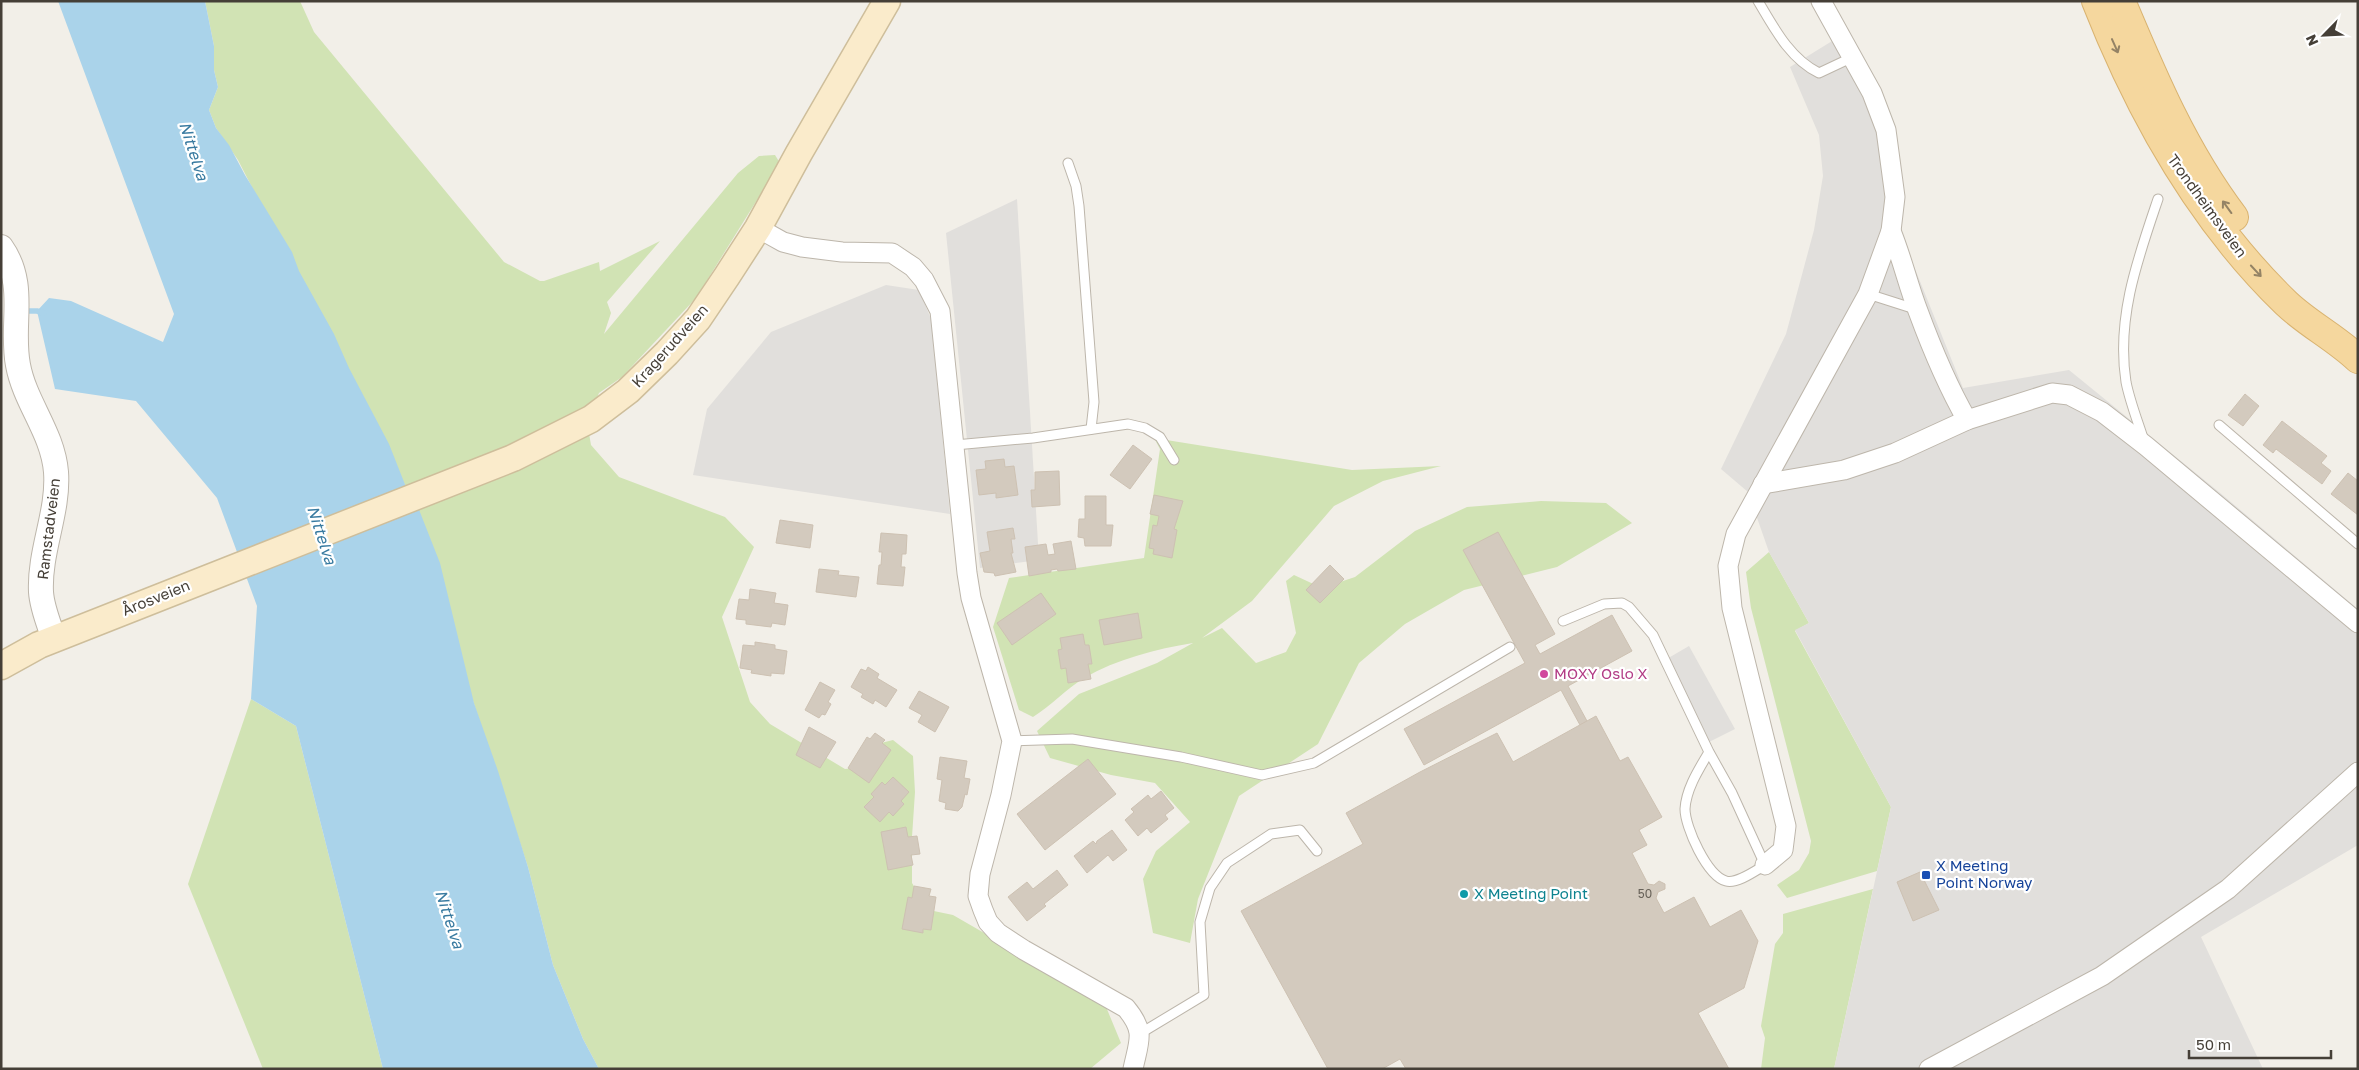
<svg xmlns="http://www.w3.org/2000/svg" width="2359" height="1070" font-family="'Golos Text',sans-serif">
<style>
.green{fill:#d1e3b4}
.parking{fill:#e1dfdc}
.water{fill:#aad3ea}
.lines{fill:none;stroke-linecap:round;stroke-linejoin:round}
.stream{stroke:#aad3ea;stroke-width:5.5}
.building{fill:#d3cabe;stroke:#cdc1b2}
.service-casing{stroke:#bdb6ab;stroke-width:11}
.minor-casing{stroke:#bdb6ab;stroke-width:21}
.tertiary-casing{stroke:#bdb6ab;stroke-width:26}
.secondary-casing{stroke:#cebe9b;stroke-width:29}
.primary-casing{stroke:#d9b370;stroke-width:30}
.service{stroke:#fff;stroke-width:9}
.minor{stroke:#fff;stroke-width:19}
.tertiary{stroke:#fff;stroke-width:24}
.secondary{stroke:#faebcb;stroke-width:26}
.primary{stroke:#f5d79e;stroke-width:28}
.oneway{stroke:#948365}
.hotel-dot{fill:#d1479c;stroke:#fff;stroke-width:2}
.transit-dot{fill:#1a4fb4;stroke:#fff;stroke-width:2}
.culture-dot{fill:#0f9aa8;stroke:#fff;stroke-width:2}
.labels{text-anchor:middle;stroke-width:4.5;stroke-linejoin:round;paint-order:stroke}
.number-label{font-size:12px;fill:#686259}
.street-label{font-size:15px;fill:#453f37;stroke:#fff}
.hotel-label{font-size:15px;fill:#b23c85;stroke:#fff;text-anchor:start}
.transit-label{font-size:15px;fill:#164399;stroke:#fff;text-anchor:start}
.culture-label{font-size:15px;fill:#0d838f;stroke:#fff;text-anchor:start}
.water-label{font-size:16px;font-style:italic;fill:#387aa0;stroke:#fff}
</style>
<rect width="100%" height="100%" fill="#f2efe8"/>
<g class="green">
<path d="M 205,1 L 300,1 L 314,32 L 504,262 L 540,281 L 544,281 L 599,262 L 600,271 L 660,241 L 607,302 L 611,313 L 604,334 L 738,173 L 759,156 L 775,155 L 780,163 L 696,298 L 622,377 L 599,393 L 587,422 L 591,445 L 619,477 L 725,517 L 754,547 L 722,617 L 750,702 L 770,724 L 845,769 L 861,767 L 881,743 L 893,740 L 913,756 L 915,792 L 912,837 L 912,883 L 929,910 L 953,915 L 1104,1002 L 1121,1043 L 1090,1069 L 599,1069 L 583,1039 L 553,965 L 528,867 L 474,704 L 406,487 L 238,160 L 216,128 L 209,110 L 218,87 L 214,70 L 214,46 Z"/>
<path d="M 1154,438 L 1352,470 L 1441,466 L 1383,481 L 1334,506 L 1252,601 L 1202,638 L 1222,628 L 1256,663 L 1286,652 L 1296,633 L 1286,581 L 1294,575 L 1322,588 L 1355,577 L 1415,531 L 1467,507 L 1541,501 L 1606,503 L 1632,523 L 1557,567 L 1464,590 L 1405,624 L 1359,663 L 1318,744 L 1239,796 L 1198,899 L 1190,943 L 1153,933 L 1143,879 L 1156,851 L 1190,822 L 1155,783 L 1111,775 L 1050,758 L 1037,731 L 1079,694 L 1157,663 L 1193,643 C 1156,649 1117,659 1084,678 C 1066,689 1051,706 1033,717 L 1019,710 L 993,627 L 1009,578 L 1144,558 L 1160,449 Z"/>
<path d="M 1769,552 L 1809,623 L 1795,631 L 1891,807 L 1877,871 L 1787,898 L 1777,885 L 1799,870 L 1809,853 L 1811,841 L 1751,608 L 1746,572 Z"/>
<path d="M 251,699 L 296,726 L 383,1069 L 263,1069 L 188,884 Z"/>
<path d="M 1873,889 L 1834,1069 L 1761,1069 L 1765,1038 L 1761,1026 L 1775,944 L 1783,933 L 1783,914 Z"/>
</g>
<g class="parking">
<path d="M 1837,38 L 1880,122 L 1888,202 L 1963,388 L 2069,370 L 2219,492 L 2358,609 L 2358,845 L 2201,937 L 2263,1069 L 1834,1069 L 1891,807 L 1795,630 L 1809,623 L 1769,552 L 1748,492 L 1721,469 L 1786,334 L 1814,230 L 1823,176 L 1819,135 L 1790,67 Z"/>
<path d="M 1017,199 L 1039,560 L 980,568 L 946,233 Z"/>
<path d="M 886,285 L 919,290 L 931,319 L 950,514 L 693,475 L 707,409 L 771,332 Z"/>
<path d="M 1689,646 L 1735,729 L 1705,744 L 1665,660 Z"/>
</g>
<path class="water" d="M 58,1 L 205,1 L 214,46 L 214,70 L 218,87 L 209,110 L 216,128 L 229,145 L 245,175 L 292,252 L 299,271 L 334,334 L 349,368 L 389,444 L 406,487 L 416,502 L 440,563 L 474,703 L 498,771 L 528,867 L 553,965 L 583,1039 L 599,1069 L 383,1069 L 296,726 L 251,699 L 257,606 L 217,498 L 136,401 L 55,389 L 37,311 L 49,298 L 71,301 L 163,342 L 174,314 Z"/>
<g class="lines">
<path class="stream" d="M 21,311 L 37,311 L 44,313"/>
</g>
<g class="building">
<path d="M 2245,394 L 2259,406 L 2243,426 L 2228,415 Z"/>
<path d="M 2282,421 L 2327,456 L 2321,463 L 2331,471 L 2322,484 L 2276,449 L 2273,453 L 2263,445 Z"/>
<path d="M 1133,445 L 1152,459 L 1130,489 L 1110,475 Z"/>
<path d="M 1004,459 L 1005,467 L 1014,466 L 1018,495 L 996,498 L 996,493 L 979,495 L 976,470 L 986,469 L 985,461 Z"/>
<path d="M 1059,471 L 1060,505 L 1032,507 L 1031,490 L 1035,490 L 1035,472 Z"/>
<path d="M 2348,473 L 2358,481 L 2358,515 L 2331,494 Z"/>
<path d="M 1154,495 L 1183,501 L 1174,529 L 1177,530 L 1172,558 L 1153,554 L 1154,549 L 1149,548 L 1153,525 L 1157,526 L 1159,516 L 1150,514 Z"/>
<path d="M 1085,496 L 1106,496 L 1106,525 L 1113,525 L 1111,546 L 1085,546 L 1084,538 L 1078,537 L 1079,519 L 1085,519 Z"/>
<path d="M 780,520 L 813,525 L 810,548 L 776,543 Z"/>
<path d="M 1013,528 L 1015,539 L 1011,539 L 1013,553 L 1011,553 L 1016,572 L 995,576 L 994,573 L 984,572 L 980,553 L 990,551 L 987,532 Z"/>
<path d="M 1498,532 L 1555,634 L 1535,645 L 1540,654 L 1612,615 L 1632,651 L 1568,686 L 1587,721 L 1580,725 L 1561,690 L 1424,765 L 1404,729 L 1525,663 L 1463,550 Z"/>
<path d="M 881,533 L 907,535 L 906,554 L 902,554 L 901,567 L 905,567 L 903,586 L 877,584 L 879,565 L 881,565 L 882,552 L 879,552 Z"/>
<path d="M 1071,541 L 1076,569 L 1058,571 L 1057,569 L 1051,570 L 1051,572 L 1029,576 L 1025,547 L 1046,544 L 1048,555 L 1055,554 L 1053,544 Z"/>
<path d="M 1330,565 L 1344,579 L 1320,603 L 1306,590 Z"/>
<path d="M 819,569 L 839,571 L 838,575 L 859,577 L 856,597 L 816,592 Z"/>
<path d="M 750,589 L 776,593 L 774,603 L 788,605 L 785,625 L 772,623 L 771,627 L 746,624 L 746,620 L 736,619 L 739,599 L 749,600 Z"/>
<path d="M 1041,593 L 1056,614 L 1012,645 L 997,623 Z"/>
<path d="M 1138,613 L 1142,638 L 1104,645 L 1099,620 Z"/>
<path d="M 1083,634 L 1085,645 L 1089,645 L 1092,664 L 1088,664 L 1091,679 L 1068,683 L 1066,668 L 1061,669 L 1058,650 L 1062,649 L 1060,638 Z"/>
<path d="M 755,642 L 775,645 L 775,649 L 787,651 L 784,674 L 771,673 L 771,676 L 751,673 L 752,670 L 740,668 L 743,645 L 755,646 Z"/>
<path d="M 868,667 L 879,674 L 877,678 L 897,690 L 886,707 L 875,700 L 873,704 L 861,697 L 863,694 L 851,687 L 861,669 L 866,671 Z"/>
<path d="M 820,682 L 835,690 L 828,702 L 831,704 L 825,715 L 822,714 L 819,718 L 805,710 Z"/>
<path d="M 919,691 L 949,707 L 935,732 L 918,722 L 922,715 L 909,708 Z"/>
<path d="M 1596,716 L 1620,761 L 1628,757 L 1662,817 L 1639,830 L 1647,845 L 1632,853 L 1648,884 L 1654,885 L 1659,881 L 1665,884 L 1665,889 L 1658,892 L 1656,898 L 1664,913 L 1694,897 L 1710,927 L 1741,910 L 1758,941 L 1744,988 L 1698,1013 L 1729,1069 L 1406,1069 L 1400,1059 L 1382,1069 L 1328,1069 L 1241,911 L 1363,844 L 1346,813 L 1420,772 L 1497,733 L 1513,762 Z"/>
<path d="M 809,727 L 836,742 L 820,768 L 796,755 Z"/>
<path d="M 875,733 L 885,740 L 882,743 L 891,750 L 869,783 L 848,768 L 867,737 L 870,739 Z"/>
<path d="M 940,757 L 967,761 L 964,778 L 970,779 L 967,795 L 965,794 L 962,807 L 958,811 L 945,809 L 946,803 L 939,801 L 942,780 L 937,779 Z"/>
<path d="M 1088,759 L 1116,794 L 1045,850 L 1017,814 Z"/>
<path d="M 893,777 L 909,792 L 901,801 L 904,804 L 893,816 L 889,812 L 880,822 L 864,807 L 874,797 L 871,794 L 882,782 L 885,785 Z"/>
<path d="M 1161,791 L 1174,808 L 1165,815 L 1168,819 L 1151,833 L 1147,828 L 1138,836 L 1125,820 L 1134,812 L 1131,809 L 1148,795 L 1151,799 Z"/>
<path d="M 906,827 L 908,837 L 917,836 L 920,854 L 911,855 L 913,865 L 888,870 L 881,832 Z"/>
<path d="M 1112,830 L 1127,850 L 1113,861 L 1108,855 L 1087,873 L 1074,856 L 1093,841 L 1096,844 L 1097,841 Z"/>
<path d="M 1057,870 L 1068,885 L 1044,904 L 1046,906 L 1027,921 L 1008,897 L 1027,882 L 1033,889 Z"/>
<path d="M 1920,872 L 1939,910 L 1913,921 L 1897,882 Z"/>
<path d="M 914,886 L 931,889 L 929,896 L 936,897 L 931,930 L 923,929 L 923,933 L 902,929 L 908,897 L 912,898 Z"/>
</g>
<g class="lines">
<g class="service-casing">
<g id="service">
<path d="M 1758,1 C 1774,28 1790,59 1819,73 L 1853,57"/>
<path d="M 1068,163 L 1076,186 L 1079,206 L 1094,402 L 1091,429"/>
<path d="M 1868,294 L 1915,309"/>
<path d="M 2219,425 L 2358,544"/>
<path d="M 2144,441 C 2138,422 2130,402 2126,382 C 2116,318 2138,258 2158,199"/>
<path d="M 955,445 L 1033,438 L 1128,424 L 1145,428 L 1160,437 L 1174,460"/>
<path d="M 1563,621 L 1604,604 L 1622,603 L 1629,607 L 1653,635 L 1709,752 L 1732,793 L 1765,865 C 1755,871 1737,884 1726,881 C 1707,876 1685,827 1685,809 C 1686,789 1699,769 1709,752"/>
<path d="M 1012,741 L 1072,739 L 1181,757 L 1262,775 L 1314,763 L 1510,647"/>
<path d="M 1141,1033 L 1204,995 L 1200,922 L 1210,888 L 1227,863 L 1271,834 L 1300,830 L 1317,851"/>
</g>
</g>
<g class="minor-casing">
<g id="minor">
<path d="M 758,228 L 783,242 L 802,247 L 842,252 L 892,253 L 913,267 L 924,280 L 940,311 L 967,573 L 971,598 L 1012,741 L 1001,795 L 980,874 L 978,896 L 983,910 L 988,922 L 998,933 L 1024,950 L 1126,1008 C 1146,1032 1139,1040 1133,1069"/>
<path d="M 1891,231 C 1902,258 1908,285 1918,311 C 1932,349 1947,385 1967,420"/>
<path d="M 1763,484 L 1844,470 L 1895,453 L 1967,420 L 2052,393 L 2069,395 L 2102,412 L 2146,446 L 2358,623"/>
<path d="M 1765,865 L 1783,850 L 1786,826 L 1732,608 L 1728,566 L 1736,534 L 1868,294 L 1891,231 L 1895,197 L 1886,130 L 1872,93 L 1821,1"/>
<path d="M 1929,1069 L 2102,976 L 2228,889 L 2358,772"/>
</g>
</g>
<g class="tertiary-casing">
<path id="tertiary" d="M 1,247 C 28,285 10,324 18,365 C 25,403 53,433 56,472 C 59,512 39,551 41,592 C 42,608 49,624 54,639"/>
</g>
<g class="secondary-casing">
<path id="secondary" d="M 1,666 L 39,645 L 513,458 L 591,419 L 628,391 L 667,353 L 698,319 L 727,276 L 758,228 L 799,153 L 887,1"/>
</g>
<g class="primary-casing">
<g id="primary">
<path d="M 2096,1 C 2140,113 2199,219 2286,303 C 2308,324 2336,338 2358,359"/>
<path d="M 2121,1 C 2153,77 2184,151 2234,217"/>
</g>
</g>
<use href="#service" class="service"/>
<use href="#minor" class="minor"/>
<use href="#tertiary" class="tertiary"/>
<use href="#secondary" class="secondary"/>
<use href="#primary" class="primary"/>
</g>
<defs><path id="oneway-shaft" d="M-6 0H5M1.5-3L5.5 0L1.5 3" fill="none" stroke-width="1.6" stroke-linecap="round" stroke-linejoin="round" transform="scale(1.25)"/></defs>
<g class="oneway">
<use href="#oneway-shaft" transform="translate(2115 46) rotate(66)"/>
<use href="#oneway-shaft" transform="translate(2227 207) rotate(-126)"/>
<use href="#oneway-shaft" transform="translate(2256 271) rotate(47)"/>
</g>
<circle class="hotel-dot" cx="1544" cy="674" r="5"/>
<rect class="transit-dot" x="1921" y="870" width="10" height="10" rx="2.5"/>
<circle class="culture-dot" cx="1464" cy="894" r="5"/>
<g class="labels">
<g class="number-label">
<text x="1645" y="898">50</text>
</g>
<g class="street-label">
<text transform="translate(2207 206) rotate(54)" y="5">Trondheimsveien</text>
<text transform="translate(670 346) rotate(-48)" y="5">Kragerudveien</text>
<text transform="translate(49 529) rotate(-83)" y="5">Ramstadveien</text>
<text transform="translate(156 598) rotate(-22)" y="5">Årosveien</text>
</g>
<g class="hotel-label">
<text x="1554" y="679">MOXY Oslo X</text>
</g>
<g class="transit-label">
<text x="1936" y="871">X Meeting<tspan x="1936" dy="17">Point Norway</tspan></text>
</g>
<g class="culture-label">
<text x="1474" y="899">X Meeting Point</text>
</g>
<g class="water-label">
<text transform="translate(194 151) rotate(72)" y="6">Nittelva</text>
<text transform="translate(322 535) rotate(72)" y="6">Nittelva</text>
<text transform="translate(450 919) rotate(72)" y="6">Nittelva</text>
</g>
</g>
<rect width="2359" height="1070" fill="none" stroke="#453f37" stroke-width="5"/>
<g transform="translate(2324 35) rotate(246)" stroke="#ffffff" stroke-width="4" paint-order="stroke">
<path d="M0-4L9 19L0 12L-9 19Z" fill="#453f37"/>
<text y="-8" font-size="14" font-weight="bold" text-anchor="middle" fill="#453f37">N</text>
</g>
<path d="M2189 1050v8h142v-8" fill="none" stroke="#453f37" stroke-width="2.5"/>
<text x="2196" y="1050" font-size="15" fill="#453f37" stroke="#ffffff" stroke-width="4" paint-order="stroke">50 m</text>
</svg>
